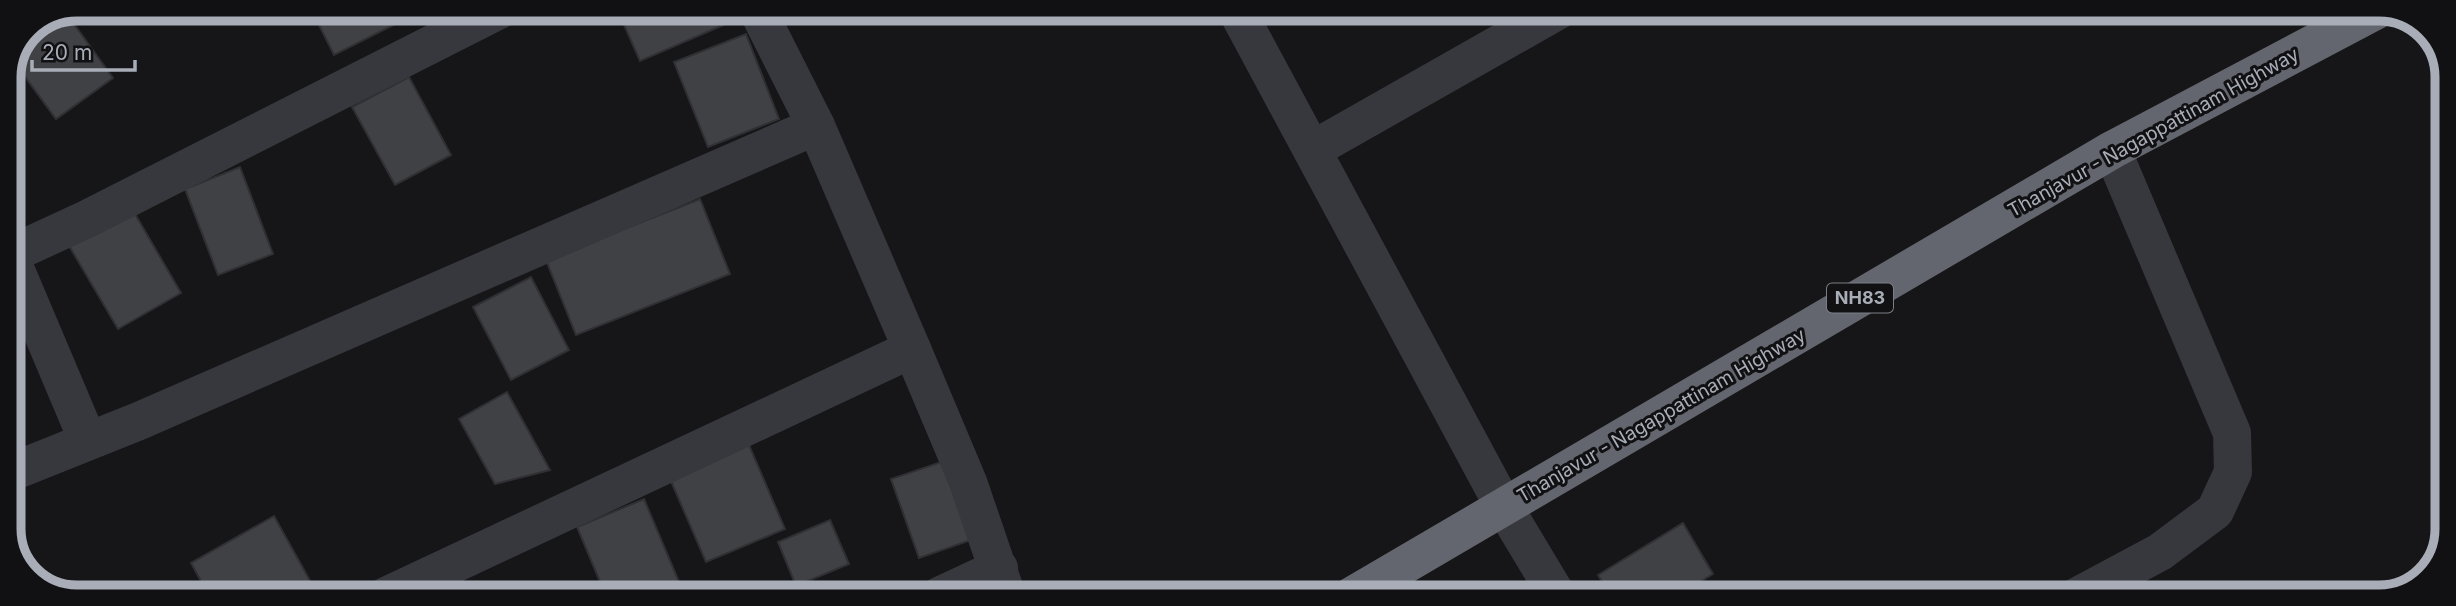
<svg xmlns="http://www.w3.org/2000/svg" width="2456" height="606" font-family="Inter,sans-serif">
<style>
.building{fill:#404145;stroke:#303034;stroke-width:2}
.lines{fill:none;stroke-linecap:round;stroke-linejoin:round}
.minor{stroke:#37383d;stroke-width:38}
.highway{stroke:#63666e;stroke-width:38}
.labels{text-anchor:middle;stroke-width:6;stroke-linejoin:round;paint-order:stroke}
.shield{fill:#111113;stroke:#7b7e86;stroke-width:2}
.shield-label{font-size:18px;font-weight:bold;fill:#a8adb8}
.street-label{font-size:19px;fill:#a8adb8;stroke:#111113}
.rim{fill:none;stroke:#a8adb8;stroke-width:9}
</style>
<rect width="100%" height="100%" fill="#161618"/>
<g class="building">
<path d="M 311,9 L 425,9 L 334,55 Z"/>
<path d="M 617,9 L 746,9 L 749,14 L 640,61 Z"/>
<path d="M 66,13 L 113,78 L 56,119 L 15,63 L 29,29 Z"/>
<path d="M 746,34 L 779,119 L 708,147 L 674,62 Z"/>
<path d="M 409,77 L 451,155 L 395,185 L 352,107 Z"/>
<path d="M 240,167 L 273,254 L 218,275 L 185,189 Z"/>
<path d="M 700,199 L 730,274 L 576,335 L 546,260 Z"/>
<path d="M 131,207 L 181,293 L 118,329 L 68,244 Z"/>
<path d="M 531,277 L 569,350 L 511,380 L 473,307 Z"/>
<path d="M 507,392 L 550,470 L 495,484 L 459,419 Z"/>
<path d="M 746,438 L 785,529 L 706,562 L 667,472 Z"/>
<path d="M 950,459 L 977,538 L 919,558 L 891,479 Z"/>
<path d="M 644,499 L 685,596 L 606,596 L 577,527 Z"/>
<path d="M 274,516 L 313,586 L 295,596 L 209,596 L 191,563 Z"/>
<path d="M 830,520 L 849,564 L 796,586 L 778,542 Z"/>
<path d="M 1683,523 L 1713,574 L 1675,597 L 1611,597 L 1598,575 Z"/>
<path d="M 164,583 L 172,596 L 143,596 Z"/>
</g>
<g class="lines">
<g class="minor">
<path d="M 757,9 L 816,126 L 912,349 L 968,482 L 1007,596"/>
<path d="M 1236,9 L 1504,507 L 1558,597"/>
<path d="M 1312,150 L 1559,10"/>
<path d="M 9,254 L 88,441"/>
<path d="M 9,255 L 87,219 L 501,9"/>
<path d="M 9,473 L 139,421 L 816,126"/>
<path d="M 386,596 L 912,349"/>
<path d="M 939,596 L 999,568"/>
<path d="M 2076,597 L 2160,552 L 2215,511 L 2233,472 L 2232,433 L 2112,150"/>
</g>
<path class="highway" d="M 1350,597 L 2112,150 L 2377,10"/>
</g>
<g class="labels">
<rect class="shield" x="1827" y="283.5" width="66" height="29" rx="5"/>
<g class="shield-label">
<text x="1860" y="304">NH83</text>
</g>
<g class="street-label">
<text transform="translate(2153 132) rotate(-29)" y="7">Thanjavur - Nagappattinam Highway</text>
<text transform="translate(1661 415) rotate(-30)" y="7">Thanjavur - Nagappattinam Highway</text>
</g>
</g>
<path d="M0 0H2456V606H0ZM77 21H2379A56 56 0 0 1 2435 77V529A56 56 0 0 1 2379 585H77A56 56 0 0 1 21 529V77A56 56 0 0 1 77 21Z" fill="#111113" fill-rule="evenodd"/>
<path class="rim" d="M77 21H2379A56 56 0 0 1 2435 77V529A56 56 0 0 1 2379 585H77A56 56 0 0 1 21 529V77A56 56 0 0 1 77 21Z"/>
<path d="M32 60v10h103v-10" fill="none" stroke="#a8adb8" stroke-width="3.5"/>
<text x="42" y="60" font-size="21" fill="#a8adb8" stroke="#111113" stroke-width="5" paint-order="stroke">20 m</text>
</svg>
